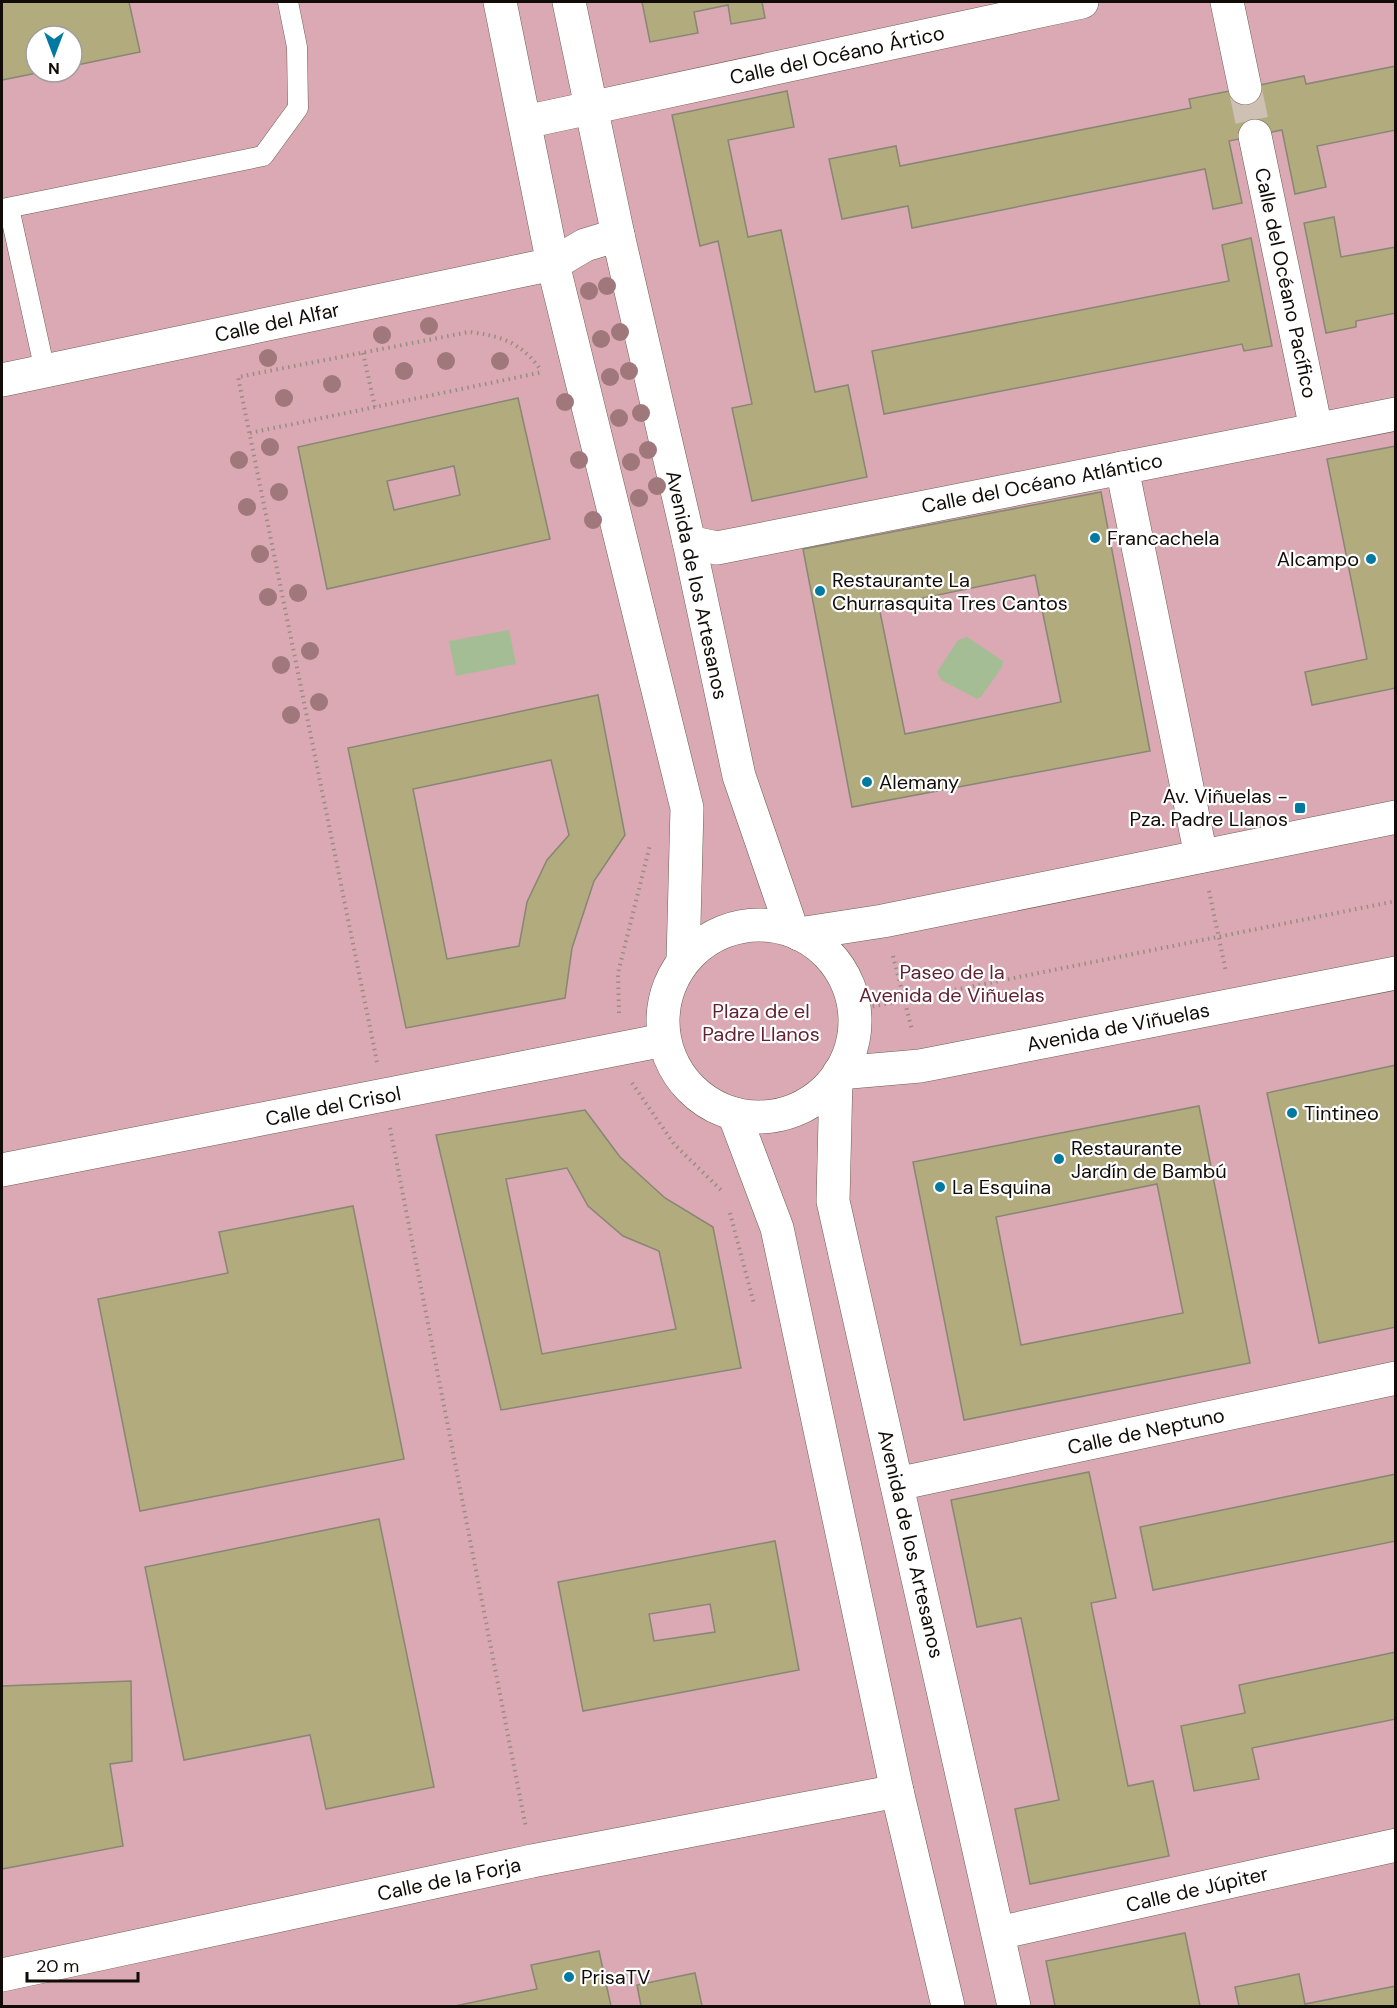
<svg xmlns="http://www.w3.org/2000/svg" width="1397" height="2008" font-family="'DM Sans',sans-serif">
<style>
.green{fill:#daa9b3;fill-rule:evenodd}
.water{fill:#a5bd95}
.building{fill:#b1ab7e;stroke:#888674;stroke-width:1.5;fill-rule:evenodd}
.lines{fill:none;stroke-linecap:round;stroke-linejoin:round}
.street-tunnel{stroke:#cec0b3;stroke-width:33;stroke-dasharray:33 16;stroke-linecap:butt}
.lane-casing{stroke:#6c5f52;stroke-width:21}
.street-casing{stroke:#6c5f52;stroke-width:34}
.path{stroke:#988d82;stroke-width:4;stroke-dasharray:1.5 4.5;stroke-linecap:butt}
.lane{stroke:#fff;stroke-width:20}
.street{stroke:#fff;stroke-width:33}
.tree{fill:#a0787b}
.poi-dot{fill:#017aa2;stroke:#fff;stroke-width:2}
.labels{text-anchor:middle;stroke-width:4.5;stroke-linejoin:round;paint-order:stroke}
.street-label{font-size:20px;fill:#110c07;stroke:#fff}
.poi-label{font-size:20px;fill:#110c07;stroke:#fff;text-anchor:start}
.park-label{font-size:20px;fill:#602234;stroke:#fff}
</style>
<rect width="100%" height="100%" fill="#efe0d1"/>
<path class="green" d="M 2,2 L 1395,2 L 1395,2006 L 2,2006 ZM 36,36 L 72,36 L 72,72 L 36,72 Z"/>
<g class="water">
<path d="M 509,630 L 516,664 L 456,676 L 449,641 Z"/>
<path d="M 967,637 L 1003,661 L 1002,667 L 981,697 L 977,699 L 941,680 L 937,672 L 958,640 Z"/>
</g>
<g class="building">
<path d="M 2,2 L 129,2 L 140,52 L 72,66 L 72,36 L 36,36 L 36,72 L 42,72 L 2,80 Z"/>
<path d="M 642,2 L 762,2 L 765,18 L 731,24 L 728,5 L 694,12 L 698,33 L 650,42 Z"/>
<path d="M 1396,66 L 1396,130 L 1317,146 L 1326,187 L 1295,194 L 1282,130 L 1229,141 L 1242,203 L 1213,209 L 1205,169 L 912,228 L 908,206 L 842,219 L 829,159 L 896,146 L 900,166 L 1191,108 L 1189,99 L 1304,76 L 1306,84 Z"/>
<path d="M 787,91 L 794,127 L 728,140 L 748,237 L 781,230 L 815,392 L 848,385 L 867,477 L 752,501 L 732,408 L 752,404 L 718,241 L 700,246 L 672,115 Z"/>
<path d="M 1334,217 L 1341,257 L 1396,247 L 1396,313 L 1356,321 L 1356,327 L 1326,333 L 1304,223 Z"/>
<path d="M 1251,238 L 1272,346 L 1244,351 L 1242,344 L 884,414 L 872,351 L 1229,281 L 1222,245 Z"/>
<path d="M 518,398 L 550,539 L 327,589 L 298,447 ZM 454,466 L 460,495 L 394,510 L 387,481 Z"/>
<path d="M 1396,446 L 1396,688 L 1312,705 L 1305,672 L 1367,659 L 1327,459 Z"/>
<path d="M 1101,492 L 1150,751 L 852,807 L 803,549 ZM 1035,575 L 1061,702 L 905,734 L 879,607 Z"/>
<path d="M 598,695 L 625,835 L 594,881 L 572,948 L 565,998 L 406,1028 L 348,748 ZM 551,760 L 569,835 L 547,860 L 527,902 L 519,946 L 447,959 L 413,789 Z"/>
<path d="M 1396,1065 L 1396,1327 L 1319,1343 L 1267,1093 Z"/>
<path d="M 1199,1106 L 1250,1363 L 964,1420 L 913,1162 ZM 1157,1184 L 1183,1313 L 1021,1345 L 996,1217 Z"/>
<path d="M 585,1110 L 620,1157 L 665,1198 L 713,1227 L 741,1368 L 501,1410 L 436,1135 ZM 567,1168 L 588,1206 L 623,1236 L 659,1251 L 676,1329 L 542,1354 L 506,1179 Z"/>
<path d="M 353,1206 L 404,1459 L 140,1511 L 98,1299 L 228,1273 L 219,1232 Z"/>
<path d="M 1089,1472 L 1116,1598 L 1091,1603 L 1128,1786 L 1153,1781 L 1169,1856 L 1030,1884 L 1015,1809 L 1059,1800 L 1021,1618 L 977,1627 L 951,1500 Z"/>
<path d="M 1396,1474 L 1396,1541 L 1153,1590 L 1140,1527 Z"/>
<path d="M 379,1519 L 434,1787 L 326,1809 L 310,1735 L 184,1760 L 145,1567 Z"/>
<path d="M 775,1541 L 799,1670 L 583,1711 L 558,1582 ZM 710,1604 L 715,1632 L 654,1641 L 649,1614 Z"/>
<path d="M 1396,1652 L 1396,1719 L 1252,1748 L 1259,1779 L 1194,1791 L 1181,1726 L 1245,1713 L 1239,1685 Z"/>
<path d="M 131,1681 L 132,1761 L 110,1764 L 123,1846 L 2,1869 L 2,1686 Z"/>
<path d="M 1185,1933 L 1200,2006 L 1055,2006 L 1046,1961 Z"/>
<path d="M 599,1951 L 611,2006 L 455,2006 L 537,1989 L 531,1965 Z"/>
<path d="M 695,1973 L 702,2006 L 641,2006 L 637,1985 Z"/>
<path d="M 1299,1974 L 1305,2004 L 1396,1986 L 1396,2006 L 1239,2006 L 1235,1987 Z"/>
</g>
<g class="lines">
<path class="street-tunnel" d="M 1245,88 L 1255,136"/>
<g class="lane-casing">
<g id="lane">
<path d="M 9,208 L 45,371"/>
<path d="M 2,209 L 263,156 L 298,108 L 297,47 L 288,2"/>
</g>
</g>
<g class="street-casing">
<g id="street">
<path d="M 500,2 L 553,264 L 687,808 L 683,961"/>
<path d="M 569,2 L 618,235 L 689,542 L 739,776 L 792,930"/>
<path d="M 1227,2 L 1245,88"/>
<path d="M 525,122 L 1082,2"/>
<path d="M 1255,136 L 1316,429"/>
<path d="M 2,380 L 553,264 L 585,245 L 618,235"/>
<path d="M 1122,468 L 1201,856"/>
<path d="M 689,542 L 717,548 L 1396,414"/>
<circle cx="759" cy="1021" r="96"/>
<path d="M 799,934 L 883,921 L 1396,817"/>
<path d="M 839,1073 L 920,1066 L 1396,973"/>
<path d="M 836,1079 L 833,1201 L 1014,2006"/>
<path d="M 734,1114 L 777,1228 L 897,1791 L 948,2006"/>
<path d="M 2,1170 L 664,1040"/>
<path d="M 897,1484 L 1396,1378"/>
<path d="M 998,1933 L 1396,1845"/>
<path d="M 2,1975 L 532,1861 L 897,1791"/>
</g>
</g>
<g class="path">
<path d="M 363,353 L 375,407"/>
<path d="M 250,433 L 543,372"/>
<path d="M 1209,891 L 1226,972"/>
<path d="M 893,956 L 912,1030"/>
<path d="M 855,1010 L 1396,901"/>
<path d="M 619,1013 L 618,973 L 650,845"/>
<path d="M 377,1062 L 238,377 L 469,332 C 499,335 522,343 540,369"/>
<path d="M 632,1083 L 674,1144 L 723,1192"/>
<path d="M 390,1128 L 526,1828"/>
<path d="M 730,1213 L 754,1304"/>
</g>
<use href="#lane" class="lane"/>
<use href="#street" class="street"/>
</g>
<g class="tree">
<circle cx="607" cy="286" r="9"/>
<circle cx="589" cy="291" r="9"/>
<circle cx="429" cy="326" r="9"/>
<circle cx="620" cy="332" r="9"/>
<circle cx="382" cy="335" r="9"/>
<circle cx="601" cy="339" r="9"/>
<circle cx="268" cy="358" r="9"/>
<circle cx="446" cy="361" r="9"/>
<circle cx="500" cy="361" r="9"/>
<circle cx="404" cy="371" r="9"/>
<circle cx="629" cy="371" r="9"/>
<circle cx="610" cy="377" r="9"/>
<circle cx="332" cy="384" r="9"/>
<circle cx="284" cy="398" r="9"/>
<circle cx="565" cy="402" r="9"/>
<circle cx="641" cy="413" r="9"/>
<circle cx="619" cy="418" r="9"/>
<circle cx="270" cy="447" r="9"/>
<circle cx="648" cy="450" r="9"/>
<circle cx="239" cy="460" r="9"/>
<circle cx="579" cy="460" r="9"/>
<circle cx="631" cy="462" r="9"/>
<circle cx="657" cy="486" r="9"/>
<circle cx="279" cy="492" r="9"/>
<circle cx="639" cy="498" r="9"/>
<circle cx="247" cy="507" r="9"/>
<circle cx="593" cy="520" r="9"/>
<circle cx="260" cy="554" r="9"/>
<circle cx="298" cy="593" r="9"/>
<circle cx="268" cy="597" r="9"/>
<circle cx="310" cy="651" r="9"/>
<circle cx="281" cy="665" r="9"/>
<circle cx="319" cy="702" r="9"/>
<circle cx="291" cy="715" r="9"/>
</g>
<g class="poi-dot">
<circle cx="1095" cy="538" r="6"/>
<circle cx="1371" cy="559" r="6"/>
<circle cx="820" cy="591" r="6"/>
<circle cx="867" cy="782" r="6"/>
<rect x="1294" y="802" width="12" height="12" rx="3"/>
<circle cx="1292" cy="1113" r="6"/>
<circle cx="1059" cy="1159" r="6"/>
<circle cx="940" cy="1187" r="6"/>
<circle cx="569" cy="1977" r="6"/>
</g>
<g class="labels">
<g class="street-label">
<text transform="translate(837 55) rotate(-12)" y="7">Calle del Océano Ártico</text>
<text transform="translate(1286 283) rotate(78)" y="7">Calle del Océano Pacífico</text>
<text transform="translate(277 322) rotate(-12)" y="7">Calle del Alfar</text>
<text transform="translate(1042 483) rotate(-11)" y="7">Calle del Océano Atlántico</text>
<text transform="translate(697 585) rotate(78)" y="7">Avenida de los Artesanos</text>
<text transform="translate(1118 1027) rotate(-11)" y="7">Avenida de Viñuelas</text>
<text transform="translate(333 1106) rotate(-11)" y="7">Calle del Crisol</text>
<text transform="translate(1146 1431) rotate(-12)" y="7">Calle de Neptuno</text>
<text transform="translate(911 1544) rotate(77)" y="7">Avenida de los Artesanos</text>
<text transform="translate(449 1879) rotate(-12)" y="7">Calle de la Forja</text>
<text transform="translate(1197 1889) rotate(-13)" y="7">Calle de Júpiter</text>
</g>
<g class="poi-label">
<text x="1107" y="545">Francachela</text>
<text x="1359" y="566" text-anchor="end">Alcampo</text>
<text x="832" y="587">Restaurante La<tspan x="832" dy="23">Churrasquita Tres Cantos</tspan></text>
<text x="879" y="789">Alemany</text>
<text x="1288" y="803" text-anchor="end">Av. Viñuelas -<tspan x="1288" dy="23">Pza. Padre Llanos</tspan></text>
<text x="1304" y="1120">Tintineo</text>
<text x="1071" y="1155">Restaurante<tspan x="1071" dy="23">Jardín de Bambú</tspan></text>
<text x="952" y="1194">La Esquina</text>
<text x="581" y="1984">PrisaTV</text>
</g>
<g class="park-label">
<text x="952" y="979">Paseo de la<tspan x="952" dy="23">Avenida de Viñuelas</tspan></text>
<text x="761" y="1018">Plaza de el<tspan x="761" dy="23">Padre Llanos</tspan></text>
</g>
</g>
<rect width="1397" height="2008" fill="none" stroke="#110c07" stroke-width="6"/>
<g transform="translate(54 54) rotate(180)"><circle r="28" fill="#ffffff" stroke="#a09e9c" stroke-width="1.5"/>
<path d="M0-4.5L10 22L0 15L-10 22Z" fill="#017aa2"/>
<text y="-9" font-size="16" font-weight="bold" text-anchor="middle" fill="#110c07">N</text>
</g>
<path d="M27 1972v9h111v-9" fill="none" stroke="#110c07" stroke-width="3"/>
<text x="36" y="1972" font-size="18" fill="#110c07" stroke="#ffffff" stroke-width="4.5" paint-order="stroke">20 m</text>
</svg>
